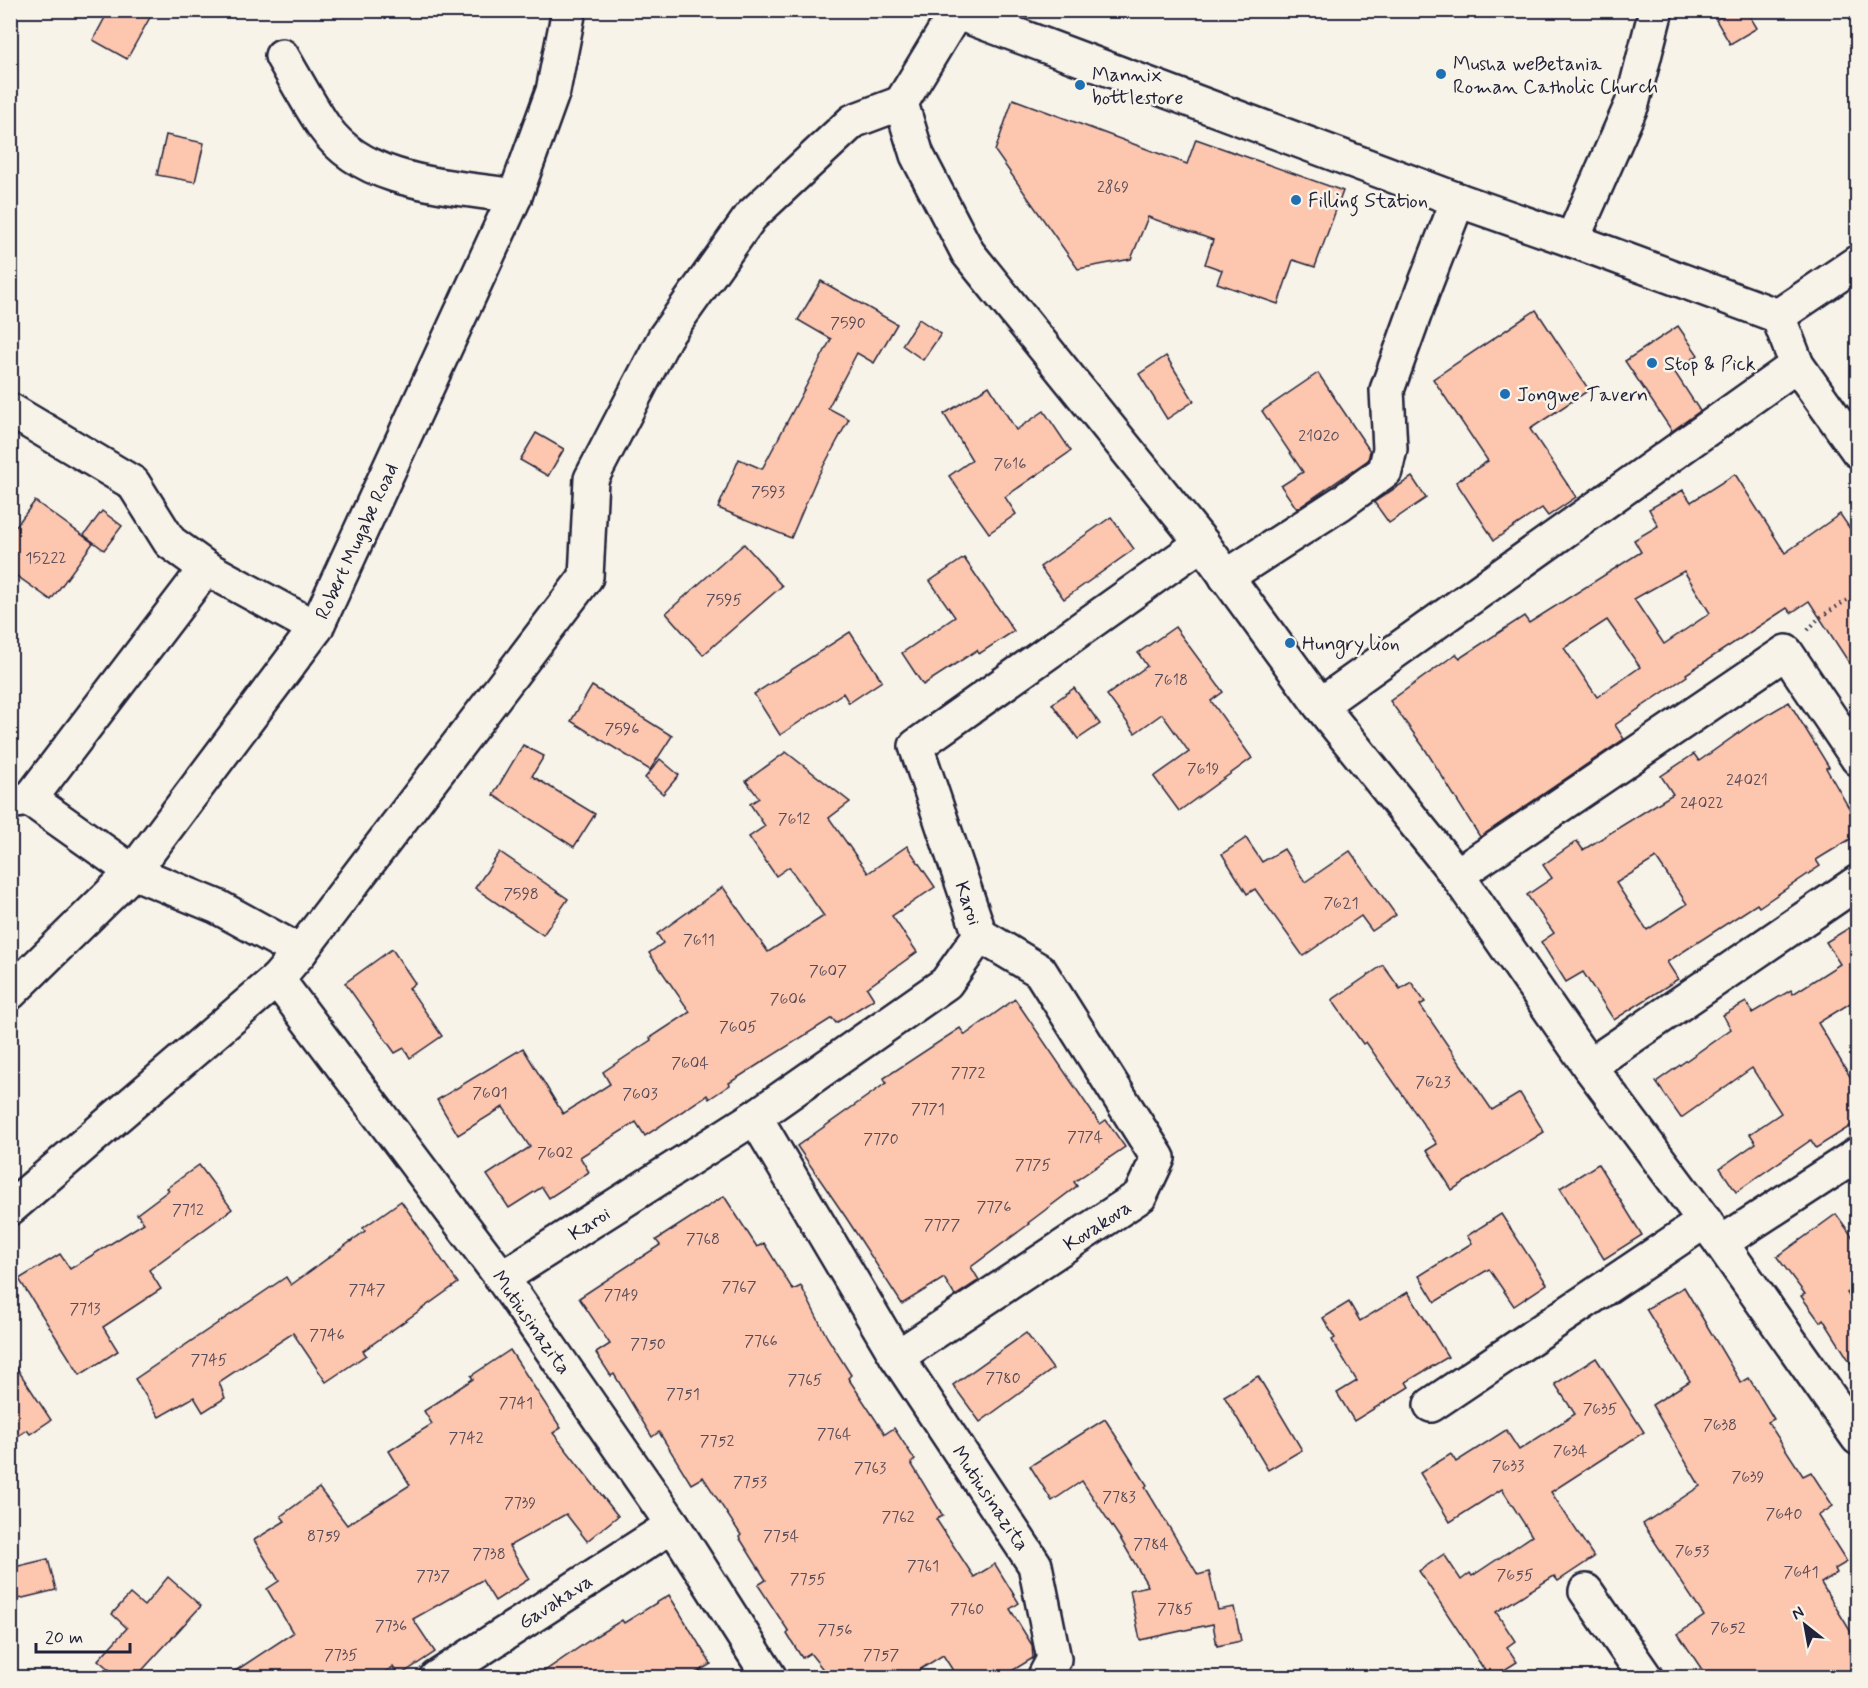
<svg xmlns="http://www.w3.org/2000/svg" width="1868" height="1688" font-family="Mynerve,sans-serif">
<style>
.building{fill:#fcc6af;stroke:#22223b;stroke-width:1.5;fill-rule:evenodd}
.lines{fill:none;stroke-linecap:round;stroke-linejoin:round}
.minor-casing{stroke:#22223b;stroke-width:38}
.major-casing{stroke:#22223b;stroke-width:38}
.path{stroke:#22223b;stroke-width:4;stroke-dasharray:1.5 4.5;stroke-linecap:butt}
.minor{stroke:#f7f3e8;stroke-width:33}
.major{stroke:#f7f3e8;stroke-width:33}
.poi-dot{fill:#1f6fb2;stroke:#f7f3e8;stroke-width:2}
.labels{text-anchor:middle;stroke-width:5;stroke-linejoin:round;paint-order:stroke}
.number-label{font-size:16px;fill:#584b58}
.poi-label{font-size:20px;fill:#22223b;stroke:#f7f3e8;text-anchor:start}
.street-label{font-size:20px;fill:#22223b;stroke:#f7f3e8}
</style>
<rect width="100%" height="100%" fill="#f7f3e8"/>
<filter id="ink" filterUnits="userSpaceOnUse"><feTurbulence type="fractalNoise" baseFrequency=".0167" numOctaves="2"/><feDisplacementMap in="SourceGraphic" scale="12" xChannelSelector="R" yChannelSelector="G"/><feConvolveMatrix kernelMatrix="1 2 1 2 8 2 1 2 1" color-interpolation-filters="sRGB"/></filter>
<g filter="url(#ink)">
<g class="building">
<path d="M 109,10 L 154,10 L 127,59 L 93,40 Z"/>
<path d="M 1731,10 L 1746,10 L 1757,28 L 1730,44 L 1716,20 Z"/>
<path d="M 1013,99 L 1187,164 L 1196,139 L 1343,191 L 1315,267 L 1293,260 L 1278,304 L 1217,283 L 1222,270 L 1205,264 L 1213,240 L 1148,217 L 1131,259 L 1078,269 L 995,151 Z"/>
<path d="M 166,135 L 204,143 L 195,182 L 157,175 Z"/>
<path d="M 821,281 L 897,324 L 874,363 L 857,353 L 828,408 L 849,419 L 816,480 L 791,538 L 718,508 L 739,459 L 762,469 L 831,339 L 798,320 Z"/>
<path d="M 1536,310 L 1589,390 L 1530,429 L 1576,497 L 1548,516 L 1542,508 L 1494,540 L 1456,482 L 1488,461 L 1433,379 Z"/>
<path d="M 919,319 L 941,334 L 923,360 L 902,345 Z"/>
<path d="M 1678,326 L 1698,355 L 1674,371 L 1700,411 L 1672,431 L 1625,361 Z"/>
<path d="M 1166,356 L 1194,401 L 1167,419 L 1139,374 Z"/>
<path d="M 1318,373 L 1370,451 L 1368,460 L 1297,509 L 1281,486 L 1303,472 L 1262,411 Z"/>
<path d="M 989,386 L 1016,430 L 1044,411 L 1071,451 L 1005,497 L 1016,514 L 989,533 L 949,476 L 972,460 L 944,414 Z"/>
<path d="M 536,433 L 564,449 L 548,476 L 520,460 Z"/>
<path d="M 1735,474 L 1785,553 L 1840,514 L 1857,539 L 1857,675 L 1809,601 L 1791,613 L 1787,608 L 1686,674 L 1687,676 L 1615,725 L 1624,739 L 1480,837 L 1425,749 L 1390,701 L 1456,654 L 1460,658 L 1524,616 L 1529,623 L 1641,552 L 1634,540 L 1658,526 L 1649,509 L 1683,490 L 1691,502 ZM 1684,571 L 1710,613 L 1664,644 L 1634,599 ZM 1607,620 L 1640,667 L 1597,697 L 1564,648 Z"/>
<path d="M 1412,477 L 1426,498 L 1389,523 L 1374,502 Z"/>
<path d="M 35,501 L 93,543 L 51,600 L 10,571 L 10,534 Z"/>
<path d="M 102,511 L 122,526 L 104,550 L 84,535 Z"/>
<path d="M 1111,517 L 1134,549 L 1064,599 L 1040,567 Z"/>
<path d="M 744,544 L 782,586 L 703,655 L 666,613 Z"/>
<path d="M 964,558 L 1014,631 L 979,654 L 977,650 L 923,685 L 902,653 L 955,617 L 930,581 Z"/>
<path d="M 1175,627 L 1223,692 L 1211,701 L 1252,758 L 1179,811 L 1154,777 L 1189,752 L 1162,714 L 1135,733 L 1107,695 L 1147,666 L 1138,653 Z"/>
<path d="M 850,632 L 882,681 L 849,703 L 843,693 L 780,735 L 754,694 Z"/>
<path d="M 592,686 L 672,736 L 650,770 L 571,721 Z"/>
<path d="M 1074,688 L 1100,724 L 1078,739 L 1052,704 Z"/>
<path d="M 1789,702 L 1829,767 L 1826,768 L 1857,822 L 1857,835 L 1816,860 L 1820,866 L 1759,907 L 1757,904 L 1667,962 L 1678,979 L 1614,1020 L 1583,972 L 1566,982 L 1541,942 L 1554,933 L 1527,895 L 1552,878 L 1543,865 L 1577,841 L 1583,850 L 1673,794 L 1661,776 L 1694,754 L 1699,761 L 1750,725 ZM 1656,858 L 1687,904 L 1647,930 L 1616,883 Z"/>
<path d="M 523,745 L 544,756 L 532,776 L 595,814 L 574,847 L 493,795 Z"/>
<path d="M 786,752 L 850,802 L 829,818 L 868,873 L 907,846 L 935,887 L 892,916 L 917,952 L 867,988 L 874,999 L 836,1023 L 832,1018 L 729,1083 L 730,1085 L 709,1099 L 707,1095 L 645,1136 L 636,1122 L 580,1157 L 589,1172 L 549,1198 L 542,1187 L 509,1208 L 487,1175 L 530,1147 L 503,1107 L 458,1135 L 437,1100 L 523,1048 L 563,1114 L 610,1084 L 603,1072 L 651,1040 L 650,1038 L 690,1012 L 649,953 L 663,943 L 657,934 L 723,887 L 768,952 L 824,916 L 789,867 L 776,876 L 749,837 L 765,826 L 750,804 L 759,798 L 746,781 Z"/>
<path d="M 660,759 L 679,775 L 663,794 L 645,778 Z"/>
<path d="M 1246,838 L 1262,862 L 1284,849 L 1305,882 L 1350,851 L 1396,915 L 1372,931 L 1361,916 L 1303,956 L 1255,889 L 1247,894 L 1222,854 Z"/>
<path d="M 500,852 L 568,899 L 543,935 L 475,888 Z"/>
<path d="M 1857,923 L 1857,999 L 1818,1023 L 1857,1088 L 1857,1122 L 1816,1148 L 1811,1140 L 1736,1192 L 1720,1168 L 1756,1143 L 1750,1134 L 1781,1113 L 1752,1068 L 1681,1118 L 1656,1082 L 1731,1029 L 1723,1015 L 1746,1002 L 1752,1013 L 1791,990 L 1793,994 L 1840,964 L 1826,942 Z"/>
<path d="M 392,949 L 415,983 L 409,988 L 442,1036 L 410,1058 L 404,1048 L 395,1053 L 345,983 Z"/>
<path d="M 1383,965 L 1400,989 L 1411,982 L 1425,1002 L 1420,1005 L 1492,1110 L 1520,1093 L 1544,1132 L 1452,1190 L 1427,1150 L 1437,1144 L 1366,1042 L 1363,1044 L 1332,1000 Z"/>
<path d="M 1015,999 L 1100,1124 L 1106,1120 L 1125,1147 L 1074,1182 L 1077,1186 L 1028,1223 L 1029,1224 L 971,1267 L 979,1280 L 955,1296 L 944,1278 L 902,1304 L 847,1219 L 797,1146 L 886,1083 L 884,1078 L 960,1028 L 965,1035 Z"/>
<path d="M 1598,1164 L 1642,1235 L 1604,1259 L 1560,1188 Z"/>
<path d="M 199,1165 L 232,1209 L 149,1270 L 161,1289 L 103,1327 L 118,1351 L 80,1375 L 19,1279 L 60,1254 L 70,1269 L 144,1223 L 137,1214 L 169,1190 L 167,1188 Z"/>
<path d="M 724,1196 L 757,1247 L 764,1243 L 793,1290 L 801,1286 L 827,1337 L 851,1375 L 848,1378 L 885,1434 L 894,1428 L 915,1460 L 911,1463 L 943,1516 L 936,1519 L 974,1577 L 995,1564 L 1019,1603 L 1010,1609 L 1032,1645 L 1033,1658 L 1002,1677 L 957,1677 L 943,1655 L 908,1677 L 829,1677 L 810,1653 L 802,1658 L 787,1634 L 789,1632 L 758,1585 L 766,1580 L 739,1537 L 741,1535 L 703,1477 L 691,1484 L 659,1432 L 652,1437 L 614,1374 L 611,1376 L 596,1353 L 610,1344 L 579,1298 L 660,1245 L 656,1240 Z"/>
<path d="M 401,1201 L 458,1283 L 363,1351 L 366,1355 L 326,1382 L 293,1333 L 219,1382 L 225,1398 L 203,1412 L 194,1397 L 159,1417 L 135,1379 L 286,1277 L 291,1285 L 365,1231 L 363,1228 Z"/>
<path d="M 1501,1214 L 1547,1284 L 1514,1306 L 1489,1269 L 1435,1302 L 1419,1276 L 1472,1243 L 1467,1236 Z"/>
<path d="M 1836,1214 L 1857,1243 L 1857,1286 L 1847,1293 L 1857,1308 L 1857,1373 L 1823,1319 L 1820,1322 L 1801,1296 L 1805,1294 L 1777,1257 Z"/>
<path d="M 1684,1287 L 1741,1383 L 1749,1378 L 1774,1419 L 1768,1422 L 1803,1476 L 1811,1472 L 1833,1506 L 1818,1516 L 1847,1562 L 1835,1569 L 1837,1573 L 1821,1583 L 1857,1642 L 1857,1677 L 1707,1677 L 1678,1634 L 1704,1616 L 1643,1524 L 1700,1486 L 1652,1405 L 1690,1381 L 1646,1309 Z"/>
<path d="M 1408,1292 L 1448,1357 L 1406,1382 L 1409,1387 L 1354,1421 L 1337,1393 L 1357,1381 L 1332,1340 L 1335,1338 L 1323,1318 L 1349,1302 L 1360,1321 Z"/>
<path d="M 1026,1333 L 1053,1369 L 980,1422 L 953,1385 Z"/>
<path d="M 510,1350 L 561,1428 L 553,1433 L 618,1516 L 587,1541 L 566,1514 L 509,1546 L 529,1579 L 495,1601 L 482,1580 L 413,1619 L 435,1652 L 399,1676 L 393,1667 L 377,1677 L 226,1677 L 293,1633 L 267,1589 L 279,1581 L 254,1540 L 285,1521 L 281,1516 L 319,1488 L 347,1525 L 410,1485 L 389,1451 L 432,1424 L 424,1411 L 473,1379 L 471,1376 Z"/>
<path d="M 10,1358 L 51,1420 L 30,1434 L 27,1430 L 10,1441 Z"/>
<path d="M 1596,1358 L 1644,1432 L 1551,1492 L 1594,1557 L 1558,1581 L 1554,1576 L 1496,1612 L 1515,1641 L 1507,1647 L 1517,1662 L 1493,1677 L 1489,1677 L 1419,1571 L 1444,1554 L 1461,1580 L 1470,1573 L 1472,1576 L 1532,1536 L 1502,1489 L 1450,1522 L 1420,1473 L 1451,1454 L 1456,1462 L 1506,1430 L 1519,1450 L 1575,1414 L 1555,1384 Z"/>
<path d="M 1258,1376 L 1302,1450 L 1268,1470 L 1224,1396 Z"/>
<path d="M 1105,1419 L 1147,1485 L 1145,1487 L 1198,1575 L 1209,1572 L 1218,1610 L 1234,1607 L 1241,1641 L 1217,1646 L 1213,1624 L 1140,1640 L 1130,1590 L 1148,1586 L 1120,1538 L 1082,1481 L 1052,1501 L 1030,1466 Z"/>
<path d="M 48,1559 L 56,1590 L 10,1601 L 10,1568 Z"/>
<path d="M 168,1577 L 201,1606 L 136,1677 L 118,1677 L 98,1660 L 127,1628 L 112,1614 L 130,1594 L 144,1606 Z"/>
<path d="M 669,1595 L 711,1664 L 689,1677 L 536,1677 L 596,1636 L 622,1620 L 624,1623 Z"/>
</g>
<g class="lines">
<g class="minor-casing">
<g id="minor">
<path d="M 950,10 L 1458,200 L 1572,240 L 1778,316 L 1858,262"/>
<path d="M 955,14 L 901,103 L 917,155 L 968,253 L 1202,543 L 1320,705 L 1457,875 L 1589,1066 L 1721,1243 L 1858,1438"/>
<path d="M 282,56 C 296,80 309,105 325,128 C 365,185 452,186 515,196"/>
<path d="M 1572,240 L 1632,104 L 1656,10"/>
<path d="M 1778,316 L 1797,365 L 1858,451"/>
<path d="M 10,410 L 133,483 L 170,542 L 206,568 L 30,799"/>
<path d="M 206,568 L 316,628"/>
<path d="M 1226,577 L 1341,503 L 1385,471 L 1390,449 L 1387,390 L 1423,290 L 1458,200"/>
<path d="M 1320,705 L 1797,365"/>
<path d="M 10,802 L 30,799 L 133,872 L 218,907 L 300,952"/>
<path d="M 1457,875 L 1786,652 L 1858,759"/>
<path d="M 277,979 L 502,1278 L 673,1525 L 770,1678"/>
<path d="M 1589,1066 L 1858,882"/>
<path d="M 755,1117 L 897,1357 L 1035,1565 L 1054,1659 L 1044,1678"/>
<path d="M 10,1208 L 277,979 L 300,952 L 586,577 L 591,479 L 665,337 L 751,216 L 853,121 L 901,103"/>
<path d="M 1721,1243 L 1858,1154"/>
<path d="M 502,1278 L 755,1117 L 946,983 L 980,935 L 916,746 L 1202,543"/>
<path d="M 897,1357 L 1140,1196 L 1158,1158 L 1040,971 L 980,935"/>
<path d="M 1431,1405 L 1705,1221"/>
<path d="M 1586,1591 L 1646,1678"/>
<path d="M 436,1678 L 673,1525"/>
</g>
</g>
<g class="major-casing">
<path id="major" d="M 10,993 L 133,872 L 316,628 L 515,196 L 553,91 L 569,10"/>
</g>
<path class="path" d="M 1808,630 L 1819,618 L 1858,593"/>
<use href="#minor" class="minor"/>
<use href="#major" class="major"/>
</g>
</g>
<g class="poi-dot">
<circle cx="1441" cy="74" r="6"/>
<circle cx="1080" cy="85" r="6"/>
<circle cx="1296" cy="200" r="6"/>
<circle cx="1652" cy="363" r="6"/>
<circle cx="1505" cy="394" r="6"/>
<circle cx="1290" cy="643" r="6"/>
</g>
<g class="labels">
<g class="number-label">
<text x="1113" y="192">2869</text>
<text x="848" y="328">7590</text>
<text x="1319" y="441">21020</text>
<text x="1010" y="469">7616</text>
<text x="768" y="497">7593</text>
<text x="46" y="563">15222</text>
<text x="724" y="605">7595</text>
<text x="1171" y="685">7618</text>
<text x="622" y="734">7596</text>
<text x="1203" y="774">7619</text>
<text x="1747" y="785">24021</text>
<text x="1702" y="808">24022</text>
<text x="794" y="824">7612</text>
<text x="521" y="899">7598</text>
<text x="1341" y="908">7621</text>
<text x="699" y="945">7611</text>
<text x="828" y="976">7607</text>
<text x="788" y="1004">7606</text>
<text x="738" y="1032">7605</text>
<text x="690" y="1068">7604</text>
<text x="968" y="1078">7772</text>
<text x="1433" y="1087">7623</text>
<text x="490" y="1098">7601</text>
<text x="640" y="1099">7603</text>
<text x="928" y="1114">7771</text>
<text x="1085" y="1142">7774</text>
<text x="881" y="1144">7770</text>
<text x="555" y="1158">7602</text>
<text x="1033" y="1170">7775</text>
<text x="994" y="1212">7776</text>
<text x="188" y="1215">7712</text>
<text x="942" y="1230">7777</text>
<text x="703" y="1244">7768</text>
<text x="739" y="1292">7767</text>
<text x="367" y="1295">7747</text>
<text x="621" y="1300">7749</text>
<text x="85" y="1314">7713</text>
<text x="327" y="1340">7746</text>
<text x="761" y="1346">7766</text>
<text x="648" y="1349">7750</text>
<text x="209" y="1365">7745</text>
<text x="1003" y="1383">7780</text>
<text x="805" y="1385">7765</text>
<text x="683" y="1399">7751</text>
<text x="516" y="1408">7741</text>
<text x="1600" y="1414">7635</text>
<text x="1720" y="1430">7638</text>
<text x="834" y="1439">7764</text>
<text x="466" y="1443">7742</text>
<text x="717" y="1446">7752</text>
<text x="1570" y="1456">7634</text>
<text x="1508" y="1471">7633</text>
<text x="870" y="1473">7763</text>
<text x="1748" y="1482">7639</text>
<text x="750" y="1487">7753</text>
<text x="1119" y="1502">7783</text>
<text x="520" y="1508">7739</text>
<text x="1784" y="1519">7640</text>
<text x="898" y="1522">7762</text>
<text x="324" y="1541">8759</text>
<text x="781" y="1541">7754</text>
<text x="1151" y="1549">7784</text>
<text x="1692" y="1556">7653</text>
<text x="489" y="1559">7738</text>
<text x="923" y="1571">7761</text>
<text x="1801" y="1577">7641</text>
<text x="1515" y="1580">7655</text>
<text x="433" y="1581">7737</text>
<text x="808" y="1584">7755</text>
<text x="967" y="1614">7760</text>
<text x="1175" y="1614">7785</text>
<text x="391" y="1631">7736</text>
<text x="1728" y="1633">7652</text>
<text x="835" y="1635">7756</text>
<text x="341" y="1660">7735</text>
<text x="881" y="1660">7757</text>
</g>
<g class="poi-label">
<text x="1453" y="70">Musha weBetania<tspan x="1453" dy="23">Roman Catholic Church</tspan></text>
<text x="1092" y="81">Mannix<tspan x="1092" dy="23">bottlestore</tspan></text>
<text x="1308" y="207">Filling Station</text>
<text x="1664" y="370">Stop &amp; Pick</text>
<text x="1517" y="401">Jongwe Tavern</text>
<text x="1302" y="650">Hungry lion</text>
</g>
<g class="street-label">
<text transform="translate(356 541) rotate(-65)" y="7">Robert Mugabe Road</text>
<text transform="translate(969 903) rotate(71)" y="7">Karoi</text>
<text transform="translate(589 1223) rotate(-33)" y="7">Karoi</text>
<text transform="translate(1097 1225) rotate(-33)" y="7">Kovakova</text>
<text transform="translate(532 1322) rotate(55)" y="7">Mutiusinazita</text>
<text transform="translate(991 1498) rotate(56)" y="7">Mutiusinazita</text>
<text transform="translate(555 1601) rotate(-33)" y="7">Gavakava</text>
</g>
</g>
<rect width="1868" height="1688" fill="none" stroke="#f7f3e8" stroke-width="36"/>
<rect x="18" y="18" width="1832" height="1652" fill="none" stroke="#22223b" stroke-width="2" filter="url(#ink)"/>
<g transform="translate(1805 1625) rotate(329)" stroke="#f7f3e8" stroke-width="4.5" paint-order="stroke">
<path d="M0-4.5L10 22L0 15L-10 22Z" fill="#22223b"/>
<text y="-9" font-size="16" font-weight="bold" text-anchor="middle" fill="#22223b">N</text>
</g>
<path d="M36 1643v9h94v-9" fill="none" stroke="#22223b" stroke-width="3"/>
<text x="45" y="1643" font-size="18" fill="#22223b" stroke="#f7f3e8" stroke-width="4.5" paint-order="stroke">20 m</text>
</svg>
